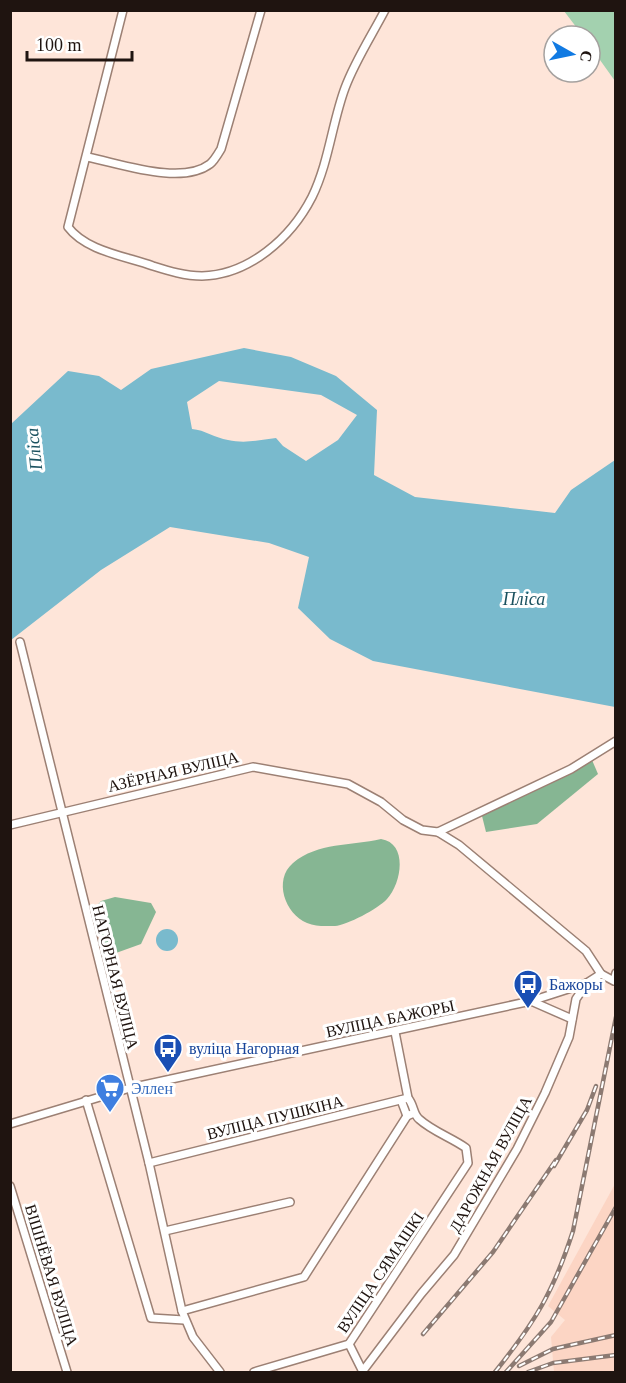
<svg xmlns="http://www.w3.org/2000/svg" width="626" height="1383" font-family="Georgia,serif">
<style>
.built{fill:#fcd5c4}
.green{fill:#a3d1af}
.forest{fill:#86b693}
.water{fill:#79bacd;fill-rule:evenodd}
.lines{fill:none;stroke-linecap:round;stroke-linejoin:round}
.minor-casing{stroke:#9c8074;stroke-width:10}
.minor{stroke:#fff;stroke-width:7}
.rail-casing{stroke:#8c7a72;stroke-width:4.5}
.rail{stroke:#fff;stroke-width:2;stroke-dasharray:7;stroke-linecap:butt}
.labels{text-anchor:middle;stroke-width:6;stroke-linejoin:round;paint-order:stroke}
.street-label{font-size:16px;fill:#1f1410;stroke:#fff}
.transit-label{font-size:16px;fill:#164399;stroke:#fff;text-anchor:start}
.shop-label{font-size:16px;fill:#366cbe;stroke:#fff;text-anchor:start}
.water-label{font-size:18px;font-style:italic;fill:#1a515f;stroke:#fff}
</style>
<rect width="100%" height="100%" fill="#fee5d9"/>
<path class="built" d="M 615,1184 L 615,1372 L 554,1372 L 551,1337 L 565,1320 L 548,1306 Z"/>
<path class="green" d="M 564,11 L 615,11 L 615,81 L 590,46 L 590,36 L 583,36 Z"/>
<g class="forest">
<path d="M 592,760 L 598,774 L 537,824 L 486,832 L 482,816 Z"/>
<path d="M 381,839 C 408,843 402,883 387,899 C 378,909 347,925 335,926 C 326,926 316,927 307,923 C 285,914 273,880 293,863 C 318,842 351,846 381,839 Z"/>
<path d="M 115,897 L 151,903 L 156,912 L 141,944 L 116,953 L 105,949 L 94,909 L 101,901 Z"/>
</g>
<g class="water">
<path d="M 244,348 L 291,357 L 336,376 L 377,410 L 374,475 L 415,497 L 555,513 L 571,490 L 615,460 L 615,707 L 373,661 L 330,639 L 298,608 L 309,557 L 269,543 L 170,527 L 101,570 L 11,640 L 11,424 L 68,371 L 99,376 L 121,390 L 151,369 ZM 219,381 L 321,395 L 357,415 L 338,440 L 306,461 L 283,446 L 276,438 C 260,440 245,444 228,440 C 215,438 205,430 192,429 L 187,402 Z"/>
<circle cx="167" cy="940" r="11"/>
</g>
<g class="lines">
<g class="minor-casing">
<g id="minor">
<path d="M 123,10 L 68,227 C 86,251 125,256 153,266 C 169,271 185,276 202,276 C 249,275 291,238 312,197 C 329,162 332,123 345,88 C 355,61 372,35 385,10"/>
<path d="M 87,157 C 119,163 181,186 210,164 C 214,161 218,154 221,149 L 261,10"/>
<path d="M 20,642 L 149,1163 L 182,1311 L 193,1337 L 220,1372"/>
<path d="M 10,825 L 253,767 L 348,784 L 381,802 L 403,820 L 422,830 L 438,832 L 459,845 L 586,951 L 601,974"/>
<path d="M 438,832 L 571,769 L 616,741"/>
<path d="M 531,1001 L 572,1019"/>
<path d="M 86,1100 L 151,1318 L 184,1320"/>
<path d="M 401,1100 L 407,1116"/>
<path d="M 10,1124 L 130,1088 L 531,1001 L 587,983"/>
<path d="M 149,1163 L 408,1098"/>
<path d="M 10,1186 L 67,1372"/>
<path d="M 165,1231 L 290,1202"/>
<path d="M 182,1311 L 304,1277 L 407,1116 L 414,1113"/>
<path d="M 349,1344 L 363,1372"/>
<path d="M 254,1372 L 349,1344 L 468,1163 L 466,1148 C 452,1138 432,1131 419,1119 C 413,1114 414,1105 408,1098 L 395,1032"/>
<path d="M 362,1372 L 421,1294 L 454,1255 L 517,1149 L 545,1093 L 569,1037 L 576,999 L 587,983 L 601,974 L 614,981 L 616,973"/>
</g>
</g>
<use href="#minor" class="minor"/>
<g class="rail-casing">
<g id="rail">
<path d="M 554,1166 L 587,1110 L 596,1086"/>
<path d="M 423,1334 L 493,1252 L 556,1160"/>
<path d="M 519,1366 L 553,1349 L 616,1335"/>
<path d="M 495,1372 C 535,1322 553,1293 573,1231 L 616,1017"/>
<path d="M 506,1372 L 551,1322 L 616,1207"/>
<path d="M 528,1372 L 553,1363 L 616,1355"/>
</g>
</g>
<use href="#rail" class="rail"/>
</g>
<defs>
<g id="bus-pin" transform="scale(1.5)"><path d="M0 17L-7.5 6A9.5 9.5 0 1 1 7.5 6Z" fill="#1a4fb4" stroke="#fff"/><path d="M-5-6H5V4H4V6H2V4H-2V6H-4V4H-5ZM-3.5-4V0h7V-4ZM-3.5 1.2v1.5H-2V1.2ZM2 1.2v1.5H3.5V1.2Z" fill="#fff"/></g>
<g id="supermarket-pin" transform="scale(1.5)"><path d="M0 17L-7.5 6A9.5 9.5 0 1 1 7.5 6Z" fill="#3f7fe0" stroke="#fff"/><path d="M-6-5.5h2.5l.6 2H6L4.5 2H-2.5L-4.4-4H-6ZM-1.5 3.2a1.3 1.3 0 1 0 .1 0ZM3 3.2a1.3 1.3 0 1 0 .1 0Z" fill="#fff"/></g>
</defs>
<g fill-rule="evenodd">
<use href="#bus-pin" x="528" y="984"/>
<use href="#bus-pin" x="168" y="1048"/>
<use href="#supermarket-pin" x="110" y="1088"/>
</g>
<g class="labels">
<g class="street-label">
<text transform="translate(173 771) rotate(-13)" y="6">АЗЁРНАЯ ВУЛІЦА</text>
<text transform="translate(116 977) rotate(76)" y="6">НАГОРНАЯ ВУЛІЦА</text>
<text transform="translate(390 1018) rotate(-12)" y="6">ВУЛІЦА БАЖОРЫ</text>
<text transform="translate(275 1117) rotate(-14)" y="6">ВУЛІЦА ПУШКІНА</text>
<text transform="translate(490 1164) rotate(-61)" y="6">ДАРОЖНАЯ ВУЛІЦА</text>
<text transform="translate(380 1272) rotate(-56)" y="6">ВУЛІЦА СЯМАШКІ</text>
<text transform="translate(52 1275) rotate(73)" y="6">ВІШНЁВАЯ ВУЛІЦА</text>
</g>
<g class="transit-label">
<text x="549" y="990">Бажоры</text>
<text x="189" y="1054">вуліца Нагорная</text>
</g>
<g class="shop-label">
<text x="131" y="1094">Эллен</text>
</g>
<g class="water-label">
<text transform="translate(34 449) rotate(-96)" y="6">Пліса</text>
<text x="524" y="605">Пліса</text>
</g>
</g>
<rect width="626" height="1383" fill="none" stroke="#1f1410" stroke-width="24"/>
<g transform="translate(572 54) rotate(99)"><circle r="28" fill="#ffffff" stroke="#a5a19f" stroke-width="1.5"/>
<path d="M0-4.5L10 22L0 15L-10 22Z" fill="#117ae2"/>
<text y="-9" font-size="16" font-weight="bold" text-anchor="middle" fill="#1f1410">С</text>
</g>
<path d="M27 51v9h105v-9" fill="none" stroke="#1f1410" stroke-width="3"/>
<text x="36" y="51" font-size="18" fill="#1f1410" stroke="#ffffff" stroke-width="4.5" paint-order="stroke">100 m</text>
</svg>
